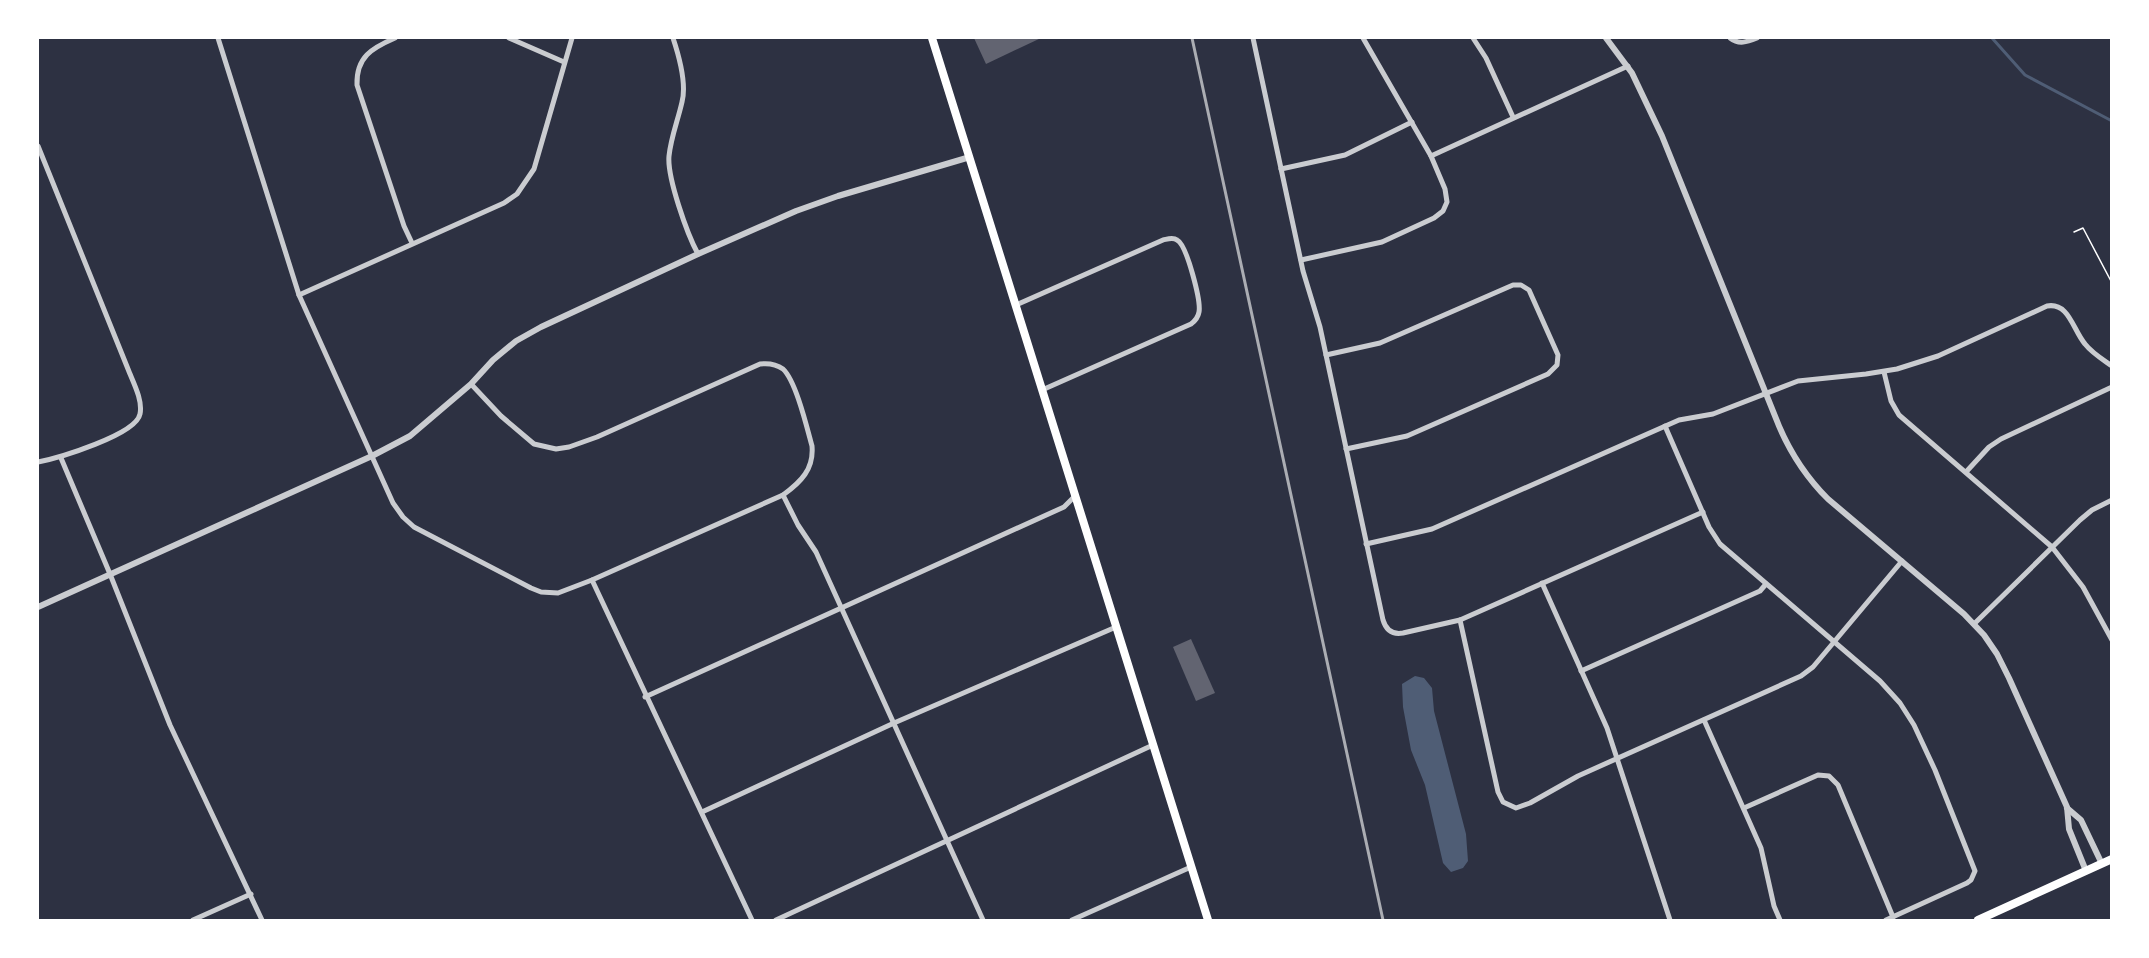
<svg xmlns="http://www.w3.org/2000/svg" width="2149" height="958" font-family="'Varela Round',sans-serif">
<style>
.water{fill:#4f5d75}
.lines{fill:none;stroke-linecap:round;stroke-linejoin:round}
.stream{stroke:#4f5d75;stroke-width:3}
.building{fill:#626471}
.path{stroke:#fff;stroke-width:1.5}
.minor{stroke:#caccd0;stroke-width:5}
.tertiary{stroke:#caccd0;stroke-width:6}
.secondary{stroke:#fff;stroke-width:8}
.rail{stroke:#abadb3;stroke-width:3}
</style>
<rect width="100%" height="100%" fill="#2d3142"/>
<path class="water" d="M 1415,676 L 1424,678 L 1432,688 L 1434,711 L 1466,834 L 1468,861 L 1463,868 L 1451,872 L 1443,863 L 1425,785 L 1411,750 L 1403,707 L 1402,684 Z"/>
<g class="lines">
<path class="stream" d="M 1992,38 L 2025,75 L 2112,121"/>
</g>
<g class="building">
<path d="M 974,38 L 1041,38 L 986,64 Z"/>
<path d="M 1191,639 L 1215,693 L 1196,701 L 1173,647 Z"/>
</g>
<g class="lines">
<path class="path" d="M 2074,232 L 2083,228 L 2112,283"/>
<g class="minor">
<path d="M 218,38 L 299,295 L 393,503 L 403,517 L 414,527 L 531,588 L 541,592 L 558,593 L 592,580 L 783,495 C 801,482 814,469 812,446 C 807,428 796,381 783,369 C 776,364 768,363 760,364 L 597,437 L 569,447 L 556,449 L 534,444 L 501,416 L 471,384"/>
<path d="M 395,38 C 372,48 356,57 357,85 L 404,226 L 412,243"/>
<path d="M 509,38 L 564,62"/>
<path d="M 673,38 C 679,56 687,83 682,102 C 678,120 671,137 669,156 C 667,177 687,234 698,254"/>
<path d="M 1253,38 L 1303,271 L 1320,327 L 1383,620 C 1386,630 1392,635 1403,633 L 1460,620 L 1703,512"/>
<path d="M 1473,38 L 1486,58 L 1513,117"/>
<path d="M 1730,38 C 1739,45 1747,42 1757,38"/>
<path d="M 38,146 L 128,369 C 133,382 143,400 140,414 C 136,435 58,458 38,462"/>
<path d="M 1431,156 L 1628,66"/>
<path d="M 1281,169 L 1345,155 L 1412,122"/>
<path d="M 1301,260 L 1382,242 L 1434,218 L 1443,211 L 1447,202 L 1445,189 L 1431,156 L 1363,38"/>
<path d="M 299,295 L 504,203 L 517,194 L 534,169 L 572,38"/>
<path d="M 1016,305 L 1163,240 C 1168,239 1173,237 1177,240 C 1187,245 1201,301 1199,312 C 1198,318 1195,321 1191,324 L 1042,390"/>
<path d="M 1326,355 L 1380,343 L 1513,285 L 1521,285 L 1529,290 L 1558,355 L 1557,365 L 1548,374 L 1407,436 L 1346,449"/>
<path d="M 1884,372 L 1891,401 L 1899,415 L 2052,547 L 2083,587 L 2112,640"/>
<path d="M 1665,426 L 1709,527 L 1720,544 L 1880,681 L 1900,703 L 1914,725 L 1935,770 L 1975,871 L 1971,880 L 1967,883 L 1886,920"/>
<path d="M 61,458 L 110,574 L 170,725 L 262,920"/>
<path d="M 1966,472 L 1989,447 L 2001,439 L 2112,387"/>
<path d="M 783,495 L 798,525 L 816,552 L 983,920"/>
<path d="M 1366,544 L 1432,529 L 1679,420 L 1713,414 L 1798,381 L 1866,374 L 1897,369 L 1938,356 L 2047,306 C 2069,302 2073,330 2085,344 C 2092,353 2102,359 2112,366"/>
<path d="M 592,580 L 752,920"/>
<path d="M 1542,583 L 1607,728 L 1670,920"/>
<path d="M 1460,620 L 1498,792 L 1503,802 L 1516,808 L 1530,803 L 1578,776 L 1801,676 L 1813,667 L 1902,561"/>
<path d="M 1974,624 L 2080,520 L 2092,510 L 2112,500"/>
<path d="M 1581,671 L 1760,591 L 1766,584"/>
<path d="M 645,697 L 1064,507 L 1075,496"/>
<path d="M 1704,720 L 1761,848 L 1774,906 L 1780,920"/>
<path d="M 1744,808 L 1818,775 L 1829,776 L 1838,785 L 1893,917"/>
<path d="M 702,812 L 894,723 L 1116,627"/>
<path d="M 193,920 L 251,894"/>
<path d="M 776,920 L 1153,745"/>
<path d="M 1072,920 L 1191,867"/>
</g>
<g class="tertiary">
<path d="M 1606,38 L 1632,73 L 1662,136 L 1779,426 C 1791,454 1806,477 1828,499 L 1964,614 L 1984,635 L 1997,654 L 2009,678 L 2067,807 L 2069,829 L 2086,871"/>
<path d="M 38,607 L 372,456 L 410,436 L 471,384 L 493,360 L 516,341 L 541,327 L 698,254 L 796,211 L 838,196 L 970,157"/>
<path d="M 2067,808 L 2081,820 L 2102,864"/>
</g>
<g class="secondary">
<path d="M 932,38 L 1208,920"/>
<path d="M 1978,920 L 2112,859"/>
</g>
<path class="rail" d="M 1192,38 L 1383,920"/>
</g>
<rect width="2149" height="958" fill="none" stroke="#ffffff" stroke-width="78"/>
</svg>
